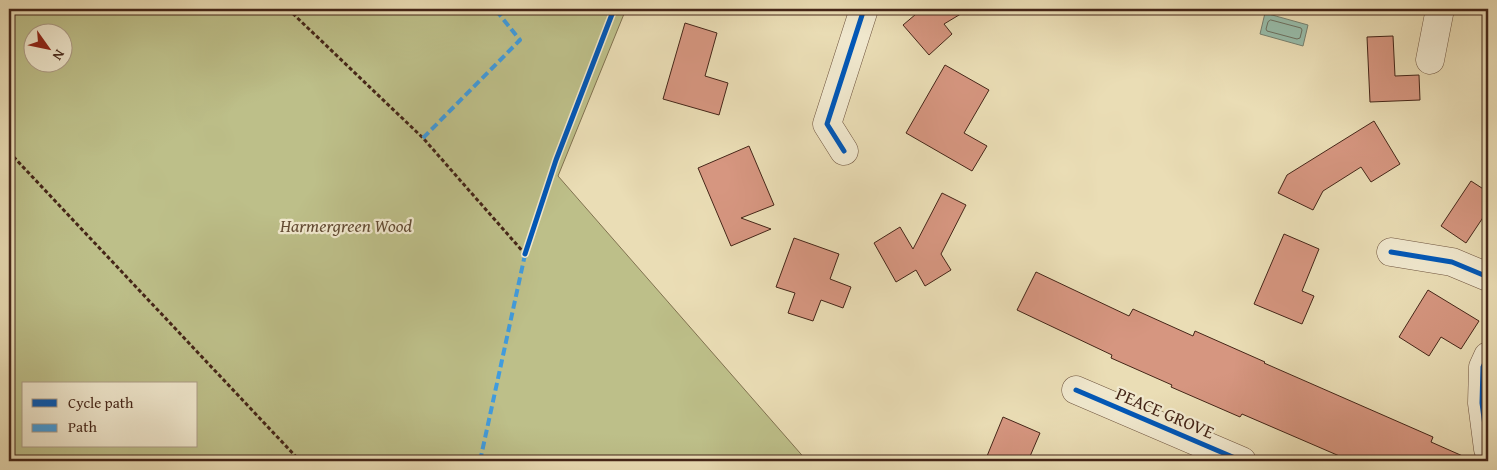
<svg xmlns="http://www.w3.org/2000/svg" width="1497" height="470" font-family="'Gentium Book Plus',serif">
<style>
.green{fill:#bdbf89;stroke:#817250;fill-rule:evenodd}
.water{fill:#98bca9;stroke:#77806f}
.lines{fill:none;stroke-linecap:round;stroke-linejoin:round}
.shore{stroke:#6e7160;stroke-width:1}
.building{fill:#d69680;stroke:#452618}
.street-casing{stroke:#6e543f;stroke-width:29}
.path{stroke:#452618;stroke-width:3;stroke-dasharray:4 2.5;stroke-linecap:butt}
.street{stroke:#f1e9cf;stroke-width:28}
.quiet{stroke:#409cdf;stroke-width:4;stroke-dasharray:8 4;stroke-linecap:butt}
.cycleway-casing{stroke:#f1e9cf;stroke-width:8}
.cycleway{stroke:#0057b8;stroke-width:5}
.labels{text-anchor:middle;stroke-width:4.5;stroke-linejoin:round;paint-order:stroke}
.park-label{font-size:18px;font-style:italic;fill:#634c34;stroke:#f1e9cf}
.street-label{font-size:18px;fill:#452618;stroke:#f1e9cf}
</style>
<rect width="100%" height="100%" fill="#eaddb5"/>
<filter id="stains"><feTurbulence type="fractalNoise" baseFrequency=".004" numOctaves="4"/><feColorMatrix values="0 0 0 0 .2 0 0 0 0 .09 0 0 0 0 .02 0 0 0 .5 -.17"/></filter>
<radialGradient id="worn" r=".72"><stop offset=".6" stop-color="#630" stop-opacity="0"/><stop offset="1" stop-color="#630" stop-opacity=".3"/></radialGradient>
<path class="green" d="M 9,9 L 626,9 L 558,176 L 807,461 L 9,461 ZM 32,32 L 62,32 L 62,62 L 32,62 ZM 24,384 L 196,384 L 196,446 L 24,446 Z"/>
<path class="water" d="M 1265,13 L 1308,25 L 1303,46 L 1260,34 Z"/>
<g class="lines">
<path class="shore" d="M 1271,20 L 1301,28 L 1302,30 L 1300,38 L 1297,39 L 1267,31 L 1266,29 L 1268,22 Z"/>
</g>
<g class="building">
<path d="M 922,9 L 969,9 L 944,24 L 952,34 L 929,55 L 903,25 Z"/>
<path d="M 685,23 L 717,33 L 705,76 L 728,83 L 719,115 L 663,99 Z"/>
<path d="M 1393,36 L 1395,76 L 1419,75 L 1420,100 L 1370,102 L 1367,37 Z"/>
<path d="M 945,65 L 989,90 L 964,133 L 987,146 L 972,171 L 906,133 Z"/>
<path d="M 1374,121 L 1400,164 L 1371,182 L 1361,167 L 1323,191 L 1313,210 L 1278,193 L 1287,175 Z"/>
<path d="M 749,146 L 774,205 L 741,218 L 771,229 L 731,246 L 698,168 Z"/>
<path d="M 1471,181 L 1488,192 L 1488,210 L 1466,243 L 1441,226 Z"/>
<path d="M 942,193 L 966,205 L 941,254 L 951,270 L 925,286 L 916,270 L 896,282 L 874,243 L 900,227 L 913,249 Z"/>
<path d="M 1284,234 L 1319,249 L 1302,291 L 1314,296 L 1302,324 L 1254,304 Z"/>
<path d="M 794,238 L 839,254 L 830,279 L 851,287 L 843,308 L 821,300 L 813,321 L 788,313 L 795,293 L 776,287 Z"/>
<path d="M 1036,272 L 1129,316 L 1133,309 L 1193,336 L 1195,331 L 1265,362 L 1264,363 L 1433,437 L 1431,442 L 1474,461 L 1351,461 L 1242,414 L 1240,417 L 1171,387 L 1172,385 L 1111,358 L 1112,355 L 1017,310 Z"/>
<path d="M 1428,290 L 1479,321 L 1461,349 L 1441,337 L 1429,356 L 1399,337 Z"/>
<path d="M 1003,417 L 1040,433 L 1028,461 L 985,461 Z"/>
</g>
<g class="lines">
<g class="street-casing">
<g id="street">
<path d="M 1430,60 L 1440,9"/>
<path d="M 844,151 L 827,124 L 864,9"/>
<path d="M 1391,252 L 1452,262 L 1488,277"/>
<path d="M 1488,356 L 1483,367 L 1482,403 L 1488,449"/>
<path d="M 1076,390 L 1242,461"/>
</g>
</g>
<g class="path">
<path d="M 288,9 L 423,138 L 525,254"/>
<path d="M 9,152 L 300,461"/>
</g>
<use href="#street" class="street"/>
<g class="quiet">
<path d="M 423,138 L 520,40 L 495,9"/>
<path d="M 480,461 L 526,250"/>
</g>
<g class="cycleway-casing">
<g id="cycleway">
<path d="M 844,151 L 827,124 L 864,9"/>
<path d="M 1391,252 L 1452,262 L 1488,277"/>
<path d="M 525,254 L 556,160 L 614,9"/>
<path d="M 1488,356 L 1483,367 L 1482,403 L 1488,449"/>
<path d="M 1076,390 L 1242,461"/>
</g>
</g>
<use href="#cycleway" class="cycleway"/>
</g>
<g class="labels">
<g class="park-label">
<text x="346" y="232">Harmergreen Wood</text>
</g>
<g class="street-label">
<text transform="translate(1165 413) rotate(23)" y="6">PEACE GROVE</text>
</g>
</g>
<rect width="1497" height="470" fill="none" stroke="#eaddb5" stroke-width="30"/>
<rect x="10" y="10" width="1477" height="450" fill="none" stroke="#452618" stroke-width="2.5"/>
<rect x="15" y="15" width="1467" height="440" fill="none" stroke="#452618"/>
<rect x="22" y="382" width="175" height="65" fill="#f1e9cf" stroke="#ac9b86"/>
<rect x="32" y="399" width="25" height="8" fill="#0057b8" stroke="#ac9b86"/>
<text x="68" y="408" font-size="15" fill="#452618">Cycle path</text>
<rect x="32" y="424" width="25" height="8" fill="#409cdf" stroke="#ac9b86"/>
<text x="68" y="432" font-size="15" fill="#452618">Path</text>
<g transform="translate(48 48) rotate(123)"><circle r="24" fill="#f1e9cf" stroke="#ac9b86"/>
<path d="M0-4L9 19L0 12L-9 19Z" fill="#8f2418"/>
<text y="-8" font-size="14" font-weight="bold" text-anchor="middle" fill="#452618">N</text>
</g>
<rect width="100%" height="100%" filter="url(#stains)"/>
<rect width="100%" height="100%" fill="url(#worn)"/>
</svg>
